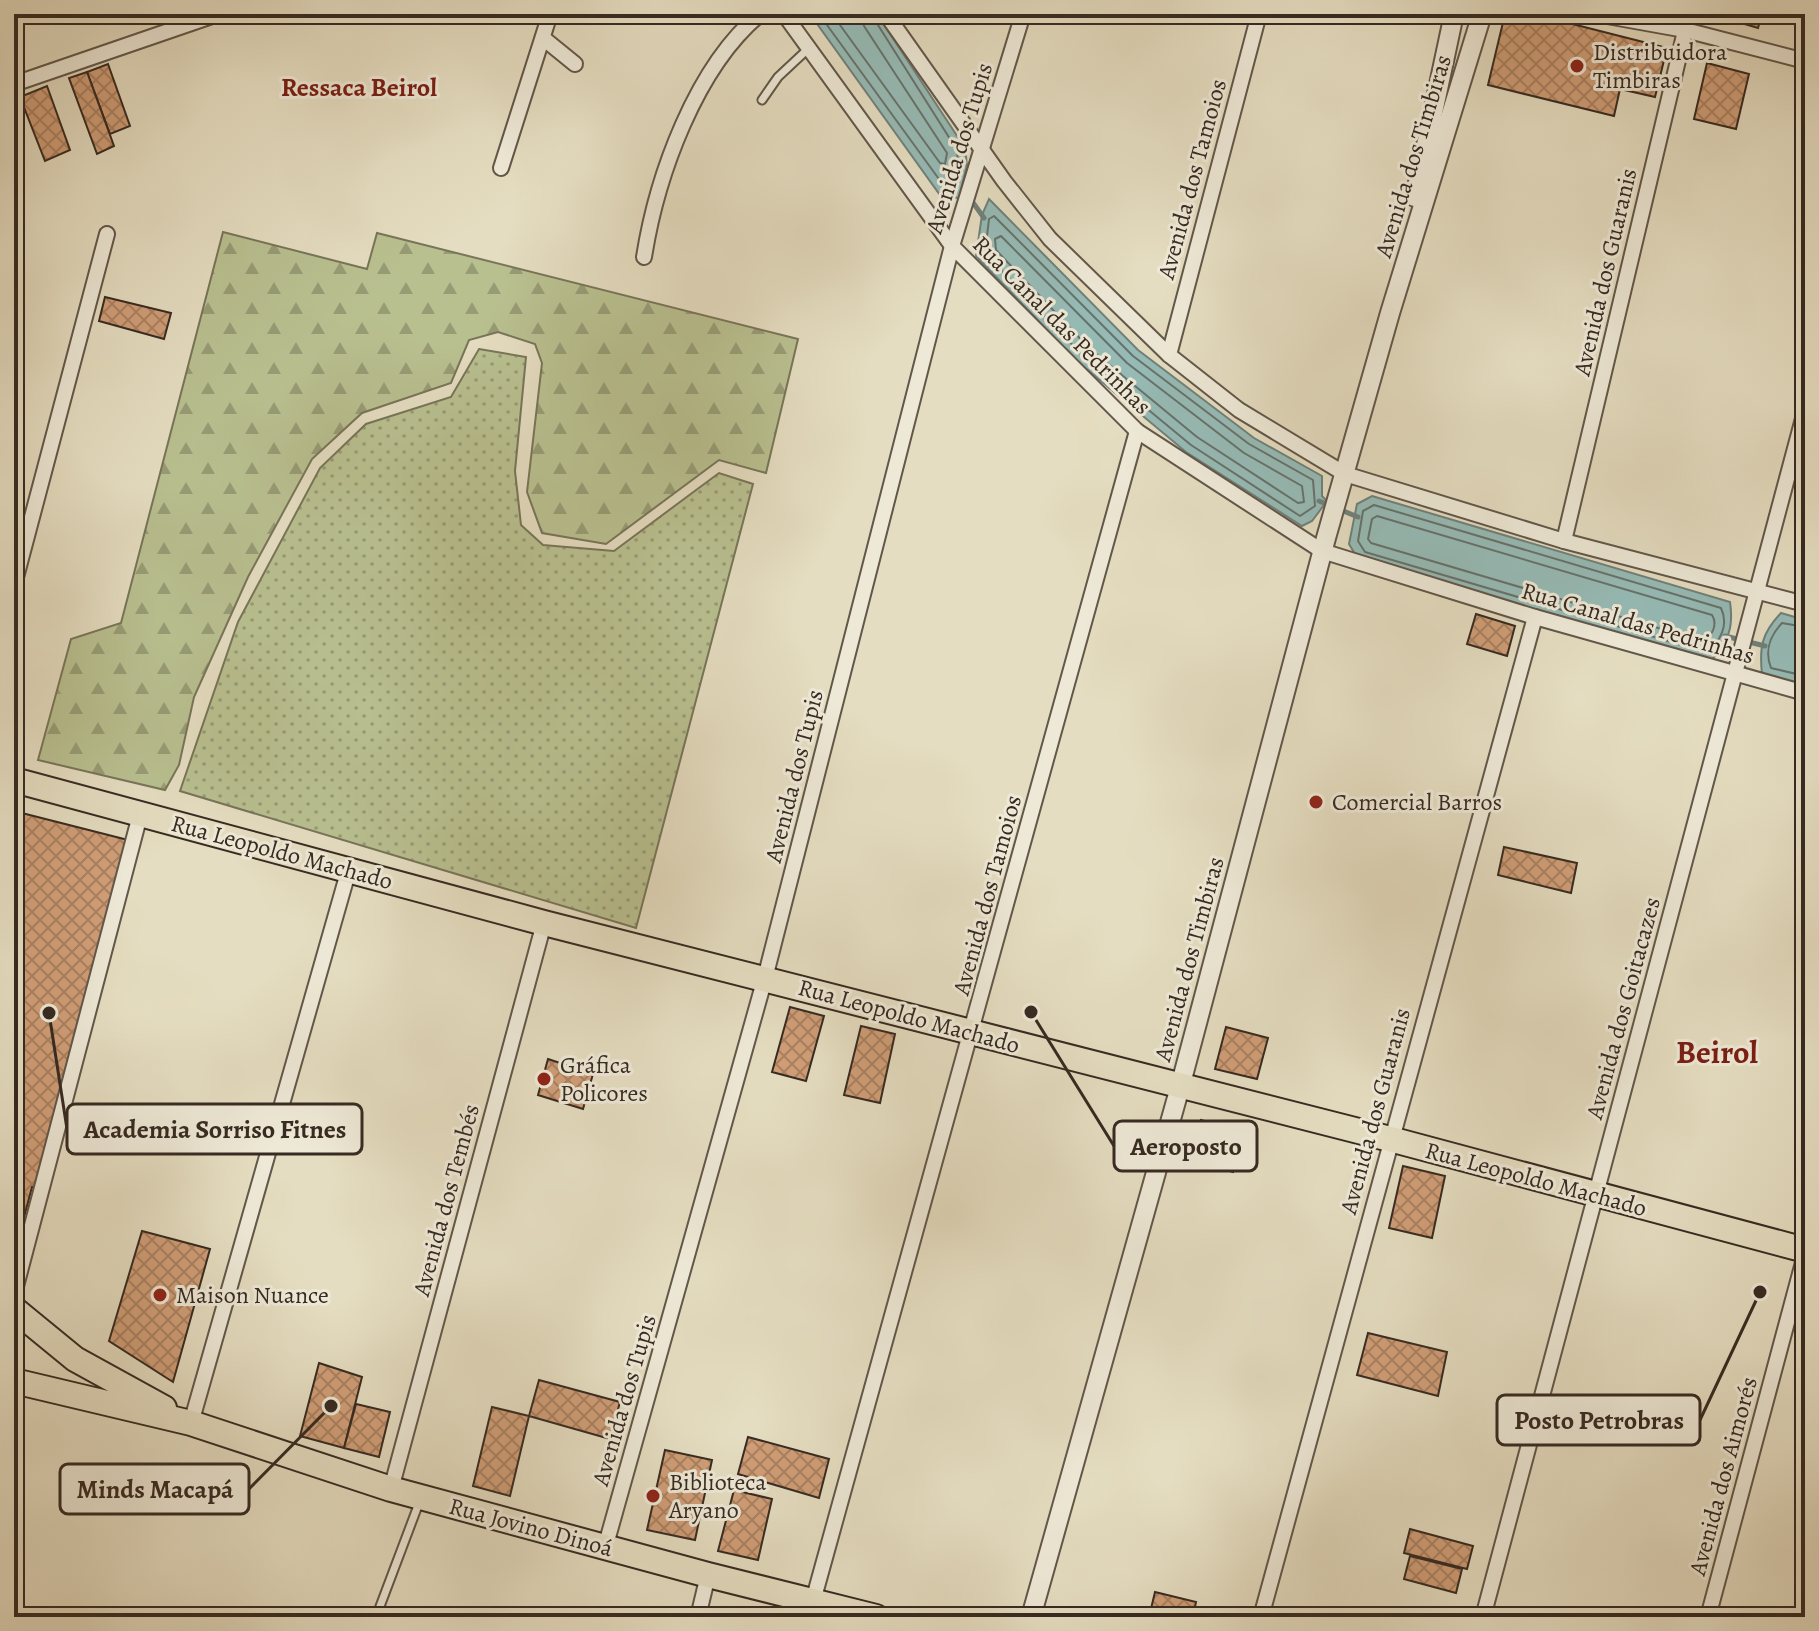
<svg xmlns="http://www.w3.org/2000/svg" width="1819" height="1631" font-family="Alegreya,serif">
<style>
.grass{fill:url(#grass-dots);stroke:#787559;stroke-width:2}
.forest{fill:url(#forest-firs);stroke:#787559;stroke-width:2}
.water{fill:#96bbb6;stroke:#70817b;stroke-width:2}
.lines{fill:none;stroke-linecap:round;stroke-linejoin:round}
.shore{stroke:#66726c;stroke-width:2}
.stream{stroke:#70817b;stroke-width:5}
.building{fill:url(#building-cross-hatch);stroke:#362a22;stroke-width:2}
.service-casing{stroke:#62574a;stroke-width:11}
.minor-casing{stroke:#62574a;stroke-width:18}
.tertiary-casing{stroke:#62574a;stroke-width:22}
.primary-casing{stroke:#362a22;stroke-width:28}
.service{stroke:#eee9d7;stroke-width:7}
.minor{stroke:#eee9d7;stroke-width:14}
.tertiary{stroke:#eee9d7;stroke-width:18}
.primary{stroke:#e5ddc1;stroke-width:24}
.poi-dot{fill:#8f2418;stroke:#eee9d7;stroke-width:3}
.labels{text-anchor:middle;stroke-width:6;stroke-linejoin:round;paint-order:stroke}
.poi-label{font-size:24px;fill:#362a22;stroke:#eee9d7;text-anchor:start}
.street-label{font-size:24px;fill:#362a22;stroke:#eee9d7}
.neighbourhood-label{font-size:26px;font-weight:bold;fill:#7a1f14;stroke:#eee9d7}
.district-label{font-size:32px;font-weight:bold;fill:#7a1f14;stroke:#eee9d7}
.leader{fill:none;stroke:#362a22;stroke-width:3}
.callout-dot{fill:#362a22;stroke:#eee9d7;stroke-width:3}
.callout{fill:#eee9d7;stroke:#362a22;stroke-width:3}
.callout-label{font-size:26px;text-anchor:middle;font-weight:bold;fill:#362a22}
</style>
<defs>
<pattern id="grass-dots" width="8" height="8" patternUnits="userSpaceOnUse" patternTransform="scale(2)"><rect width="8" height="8" fill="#b9c090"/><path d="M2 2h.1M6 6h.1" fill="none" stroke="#979c75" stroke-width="1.8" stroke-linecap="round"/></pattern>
<pattern id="forest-firs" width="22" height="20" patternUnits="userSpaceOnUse" patternTransform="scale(2)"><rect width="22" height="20" fill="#b9c090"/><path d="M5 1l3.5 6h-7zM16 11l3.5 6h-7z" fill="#979c75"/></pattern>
<pattern id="building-cross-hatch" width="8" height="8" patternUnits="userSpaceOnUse" patternTransform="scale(2)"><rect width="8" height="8" fill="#d09e77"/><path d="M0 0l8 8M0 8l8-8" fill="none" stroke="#aa8161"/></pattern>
</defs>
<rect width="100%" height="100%" fill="#e5ddc1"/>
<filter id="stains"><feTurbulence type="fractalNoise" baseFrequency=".0025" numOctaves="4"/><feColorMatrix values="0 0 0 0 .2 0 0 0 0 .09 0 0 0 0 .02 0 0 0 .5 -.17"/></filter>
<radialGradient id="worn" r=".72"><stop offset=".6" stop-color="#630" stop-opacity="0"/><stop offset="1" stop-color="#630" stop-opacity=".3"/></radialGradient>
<path class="grass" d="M 479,349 L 526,357 L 515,471 L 521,525 L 543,545 L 614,551 L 719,473 L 753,484 L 636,928 L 180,791 L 238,622 L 320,468 L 366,424 L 451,397 Z"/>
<path class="forest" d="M 223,232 L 367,269 L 377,233 L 798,339 L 766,473 L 719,460 L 606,544 L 542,533 L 527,492 L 542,363 L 535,344 L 498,332 L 469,340 L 451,383 L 362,413 L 312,459 L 248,577 L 194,697 L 179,765 L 165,790 L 38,760 L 71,639 L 121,623 Z"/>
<g class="water">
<path d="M 810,14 L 877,14 L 965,148 L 967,165 L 959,198 L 940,195 Z"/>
<path d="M 989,199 L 1138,350 L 1254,438 L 1322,476 L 1322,496 L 1327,501 L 1312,521 L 1302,526 L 1186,452 L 1077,361 L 976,256 L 982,215 Z"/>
<path d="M 1372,496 L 1730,602 C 1734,629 1728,641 1710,662 L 1358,559 L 1349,544 L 1357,504 Z"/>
<path d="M 1781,613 L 1805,620 L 1805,685 L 1762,674 C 1759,647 1762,633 1781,613 Z"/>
</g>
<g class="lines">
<g class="shore">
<path d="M 819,14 L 944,186 L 952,188 L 958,168 L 957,150 L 871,14"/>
<path d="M 832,14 L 940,163 L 945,164 L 947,153 L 864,26 L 861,14"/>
<path d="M 994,216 L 1133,356 L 1249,444 L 1313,480 L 1315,506 L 1300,516 L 1191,445 L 1082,355 L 985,253 L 989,219 Z"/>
<path d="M 1001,236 L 1127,363 L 1244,453 L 1302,486 L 1304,502 L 1298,503 L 1197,437 L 1089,348 L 996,250 L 995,239 Z"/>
<path d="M 1374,505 L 1721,608 C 1729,625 1721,642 1705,652 L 1365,552 L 1358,541 L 1363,511 Z"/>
<path d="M 1377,516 L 1712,615 C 1718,624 1712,638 1702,641 L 1371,543 L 1368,539 L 1372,519 Z"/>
<path d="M 1805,627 L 1782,623 C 1770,636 1764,650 1771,668 L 1805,676"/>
</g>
<g class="stream">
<path d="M 969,197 L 984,218"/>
<path d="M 1319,501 L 1358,517"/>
<path d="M 1725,636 L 1765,646"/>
</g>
</g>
<g class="building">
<path d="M 1505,14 L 1533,14 L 1667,48 L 1655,97 L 1620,89 L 1614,116 L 1488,85 Z"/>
<path d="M 1722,14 L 1762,14 L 1758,28 L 1721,17 Z"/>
<path d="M 1707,63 L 1749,74 L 1736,129 L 1694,119 Z"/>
<path d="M 108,64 L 130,126 L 110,134 L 87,72 Z"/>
<path d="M 87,72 L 114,146 L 97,154 L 69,78 Z"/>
<path d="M 47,86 L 70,150 L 45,161 L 20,97 Z"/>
<path d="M 105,297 L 171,313 L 164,339 L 99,321 Z"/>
<path d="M 1476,614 L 1515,626 L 1507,656 L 1467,644 Z"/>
<path d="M 14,811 L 128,840 L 40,1188 L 32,1187 L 21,1229 L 14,1228 Z"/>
<path d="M 1504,847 L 1577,863 L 1571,893 L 1498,875 Z"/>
<path d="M 790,1007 L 824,1016 L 806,1081 L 772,1072 Z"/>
<path d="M 861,1026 L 895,1034 L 880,1103 L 844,1095 Z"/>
<path d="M 1226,1027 L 1268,1038 L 1257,1079 L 1215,1069 Z"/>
<path d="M 548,1059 L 593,1074 L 583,1109 L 538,1095 Z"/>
<path d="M 1201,1120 L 1244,1132 L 1233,1172 L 1191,1160 Z"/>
<path d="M 1403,1166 L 1445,1176 L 1432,1238 L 1389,1228 Z"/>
<path d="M 142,1231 L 210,1249 L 173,1382 L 109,1341 Z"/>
<path d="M 1368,1333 L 1447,1352 L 1438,1396 L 1357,1375 Z"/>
<path d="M 319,1363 L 362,1377 L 344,1448 L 300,1436 Z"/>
<path d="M 539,1380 L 620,1402 L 610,1439 L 529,1416 Z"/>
<path d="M 356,1404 L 390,1412 L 379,1457 L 344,1448 Z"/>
<path d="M 492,1407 L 529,1416 L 510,1496 L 473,1486 Z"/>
<path d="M 748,1437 L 829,1459 L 819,1498 L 738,1474 Z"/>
<path d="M 665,1450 L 712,1460 L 695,1540 L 647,1530 Z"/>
<path d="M 734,1490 L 772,1499 L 758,1560 L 718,1551 Z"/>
<path d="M 1410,1529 L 1473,1546 L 1467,1569 L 1404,1553 Z"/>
<path d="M 1410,1556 L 1462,1569 L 1456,1593 L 1404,1579 Z"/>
<path d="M 1155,1592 L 1196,1602 L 1193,1617 L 1149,1617 Z"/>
</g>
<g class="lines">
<g class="service-casing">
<g id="service">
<path d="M 762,100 L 778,77 L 809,48"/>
<path d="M 376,1617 L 419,1503"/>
</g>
</g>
<g class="minor-casing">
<g id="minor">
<path d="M 784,14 L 952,246 L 1137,431 L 1322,551 L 1535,617 L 1805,693"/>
<path d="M 886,14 L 1004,181 L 1050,239 L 1169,355 L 1239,410 L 1345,474 L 1564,541 L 1805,604"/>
<path d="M 1596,14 L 1685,30 L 1805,61"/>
<path d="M 543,38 L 575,64"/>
<path d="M 14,84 L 218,14"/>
<path d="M 501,168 L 550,14"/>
<path d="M 644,257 C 657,175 696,67 760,14"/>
<path d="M 1169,355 L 1259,14"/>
<path d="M 1564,541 L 1689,14"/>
<path d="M 14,585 L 107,234"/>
<path d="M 14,1294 L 140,815"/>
<path d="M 191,1423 L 349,869"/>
<path d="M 391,1489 L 544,923"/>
<path d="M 605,1548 L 765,978 L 952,246 L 1023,14"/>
<path d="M 813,1601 L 1137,431"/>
<path d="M 698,1617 L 708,1575"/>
<path d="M 1261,1617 L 1535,617"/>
<path d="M 1483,1617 L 1805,411"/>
<path d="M 1708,1617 L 1805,1255"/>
</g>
</g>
<g class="tertiary-casing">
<g id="tertiary">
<path d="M 1415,197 L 1454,14"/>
<path d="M 1031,1617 L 1180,1087 L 1326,538 L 1390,313 L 1482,14"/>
</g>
</g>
<g class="primary-casing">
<g id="primary">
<path d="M 14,780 L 544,923 L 1390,1139 L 1805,1250"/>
<path d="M 14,1309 L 75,1359 L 164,1408"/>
<path d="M 14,1381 L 191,1423 L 391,1489 L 708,1575 L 876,1617"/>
</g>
</g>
<use href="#service" class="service"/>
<use href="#minor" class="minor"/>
<use href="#tertiary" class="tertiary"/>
<use href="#primary" class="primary"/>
</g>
<g class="poi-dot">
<circle cx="1577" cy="66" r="8"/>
<circle cx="1316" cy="802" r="8"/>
<circle cx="544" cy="1079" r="8"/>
<circle cx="160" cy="1295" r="8"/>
<circle cx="653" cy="1496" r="8"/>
</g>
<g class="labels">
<g class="poi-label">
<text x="1593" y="60">Distribuidora<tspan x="1593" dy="28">Timbiras</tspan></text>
<text x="1332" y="810">Comercial Barros</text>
<text x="560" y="1073">Gráfica<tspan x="560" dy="28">Policores</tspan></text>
<text x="176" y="1303">Maison Nuance</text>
<text x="669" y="1490">Biblioteca<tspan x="669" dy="28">Aryano</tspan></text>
</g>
<g class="street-label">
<text transform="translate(959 148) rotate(-73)" y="8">Avenida dos Tupis</text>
<text transform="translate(1413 156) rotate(-73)" y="8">Avenida dos Timbiras</text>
<text transform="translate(1192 179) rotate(-75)" y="8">Avenida dos Tamoios</text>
<text transform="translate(1605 272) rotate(-77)" y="8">Avenida dos Guaranis</text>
<text transform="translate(1062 325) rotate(45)" y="8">Rua Canal das Pedrinhas</text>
<text transform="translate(1638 623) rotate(16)" y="8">Rua Canal das Pedrinhas</text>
<text transform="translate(794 776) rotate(-76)" y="8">Avenida dos Tupis</text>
<text transform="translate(282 852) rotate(15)" y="8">Rua Leopoldo Machado</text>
<text transform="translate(987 895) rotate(-75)" y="8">Avenida dos Tamoios</text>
<text transform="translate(1189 959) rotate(-75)" y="8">Avenida dos Timbiras</text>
<text transform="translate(1623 1008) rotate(-75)" y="8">Avenida dos Goitacazes</text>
<text transform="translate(909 1016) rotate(15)" y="8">Rua Leopoldo Machado</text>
<text transform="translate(1375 1111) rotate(-75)" y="8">Avenida dos Guaranis</text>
<text transform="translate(1536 1179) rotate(15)" y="8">Rua Leopoldo Machado</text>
<text transform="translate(446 1200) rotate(-75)" y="8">Avenida dos Tembés</text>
<text transform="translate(624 1400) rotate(-74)" y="8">Avenida dos Tupis</text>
<text transform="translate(1723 1476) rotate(-75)" y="8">Avenida dos Aimorés</text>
<text transform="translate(531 1527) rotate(15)" y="8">Rua Jovino Dinoá</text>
</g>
<g class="neighbourhood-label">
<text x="359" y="96">Ressaca Beirol</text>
</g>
<g class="district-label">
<text x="1717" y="1063">Beirol</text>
</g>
</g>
<path class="leader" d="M49 1013L67 1129M1031 1012L1114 1146M1760 1292L1700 1420M331 1406L249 1489"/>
<g class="callout-dot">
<circle cx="49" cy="1013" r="8"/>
<circle cx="1031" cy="1012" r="8"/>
<circle cx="1760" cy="1292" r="8"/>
<circle cx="331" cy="1406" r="8"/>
</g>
<g class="callout">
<rect x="67" y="1104" width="295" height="50" rx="8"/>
<rect x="1114" y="1121" width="143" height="50" rx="8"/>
<rect x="1497" y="1395" width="203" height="50" rx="8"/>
<rect x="60" y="1464" width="189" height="50" rx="8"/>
</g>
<g class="callout-label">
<text x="215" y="1138">Academia Sorriso Fitnes</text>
<text x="1186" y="1155">Aeroposto</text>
<text x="1599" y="1429">Posto Petrobras</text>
<text x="155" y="1498">Minds Macapá</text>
</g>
<rect width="1819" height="1631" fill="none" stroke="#e5ddc1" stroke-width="48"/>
<rect x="16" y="16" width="1787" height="1599" fill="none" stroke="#362a22" stroke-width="4"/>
<rect x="24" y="24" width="1771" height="1583" fill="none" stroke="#362a22" stroke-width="2"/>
<rect width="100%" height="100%" filter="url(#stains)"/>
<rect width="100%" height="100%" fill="url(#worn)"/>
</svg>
